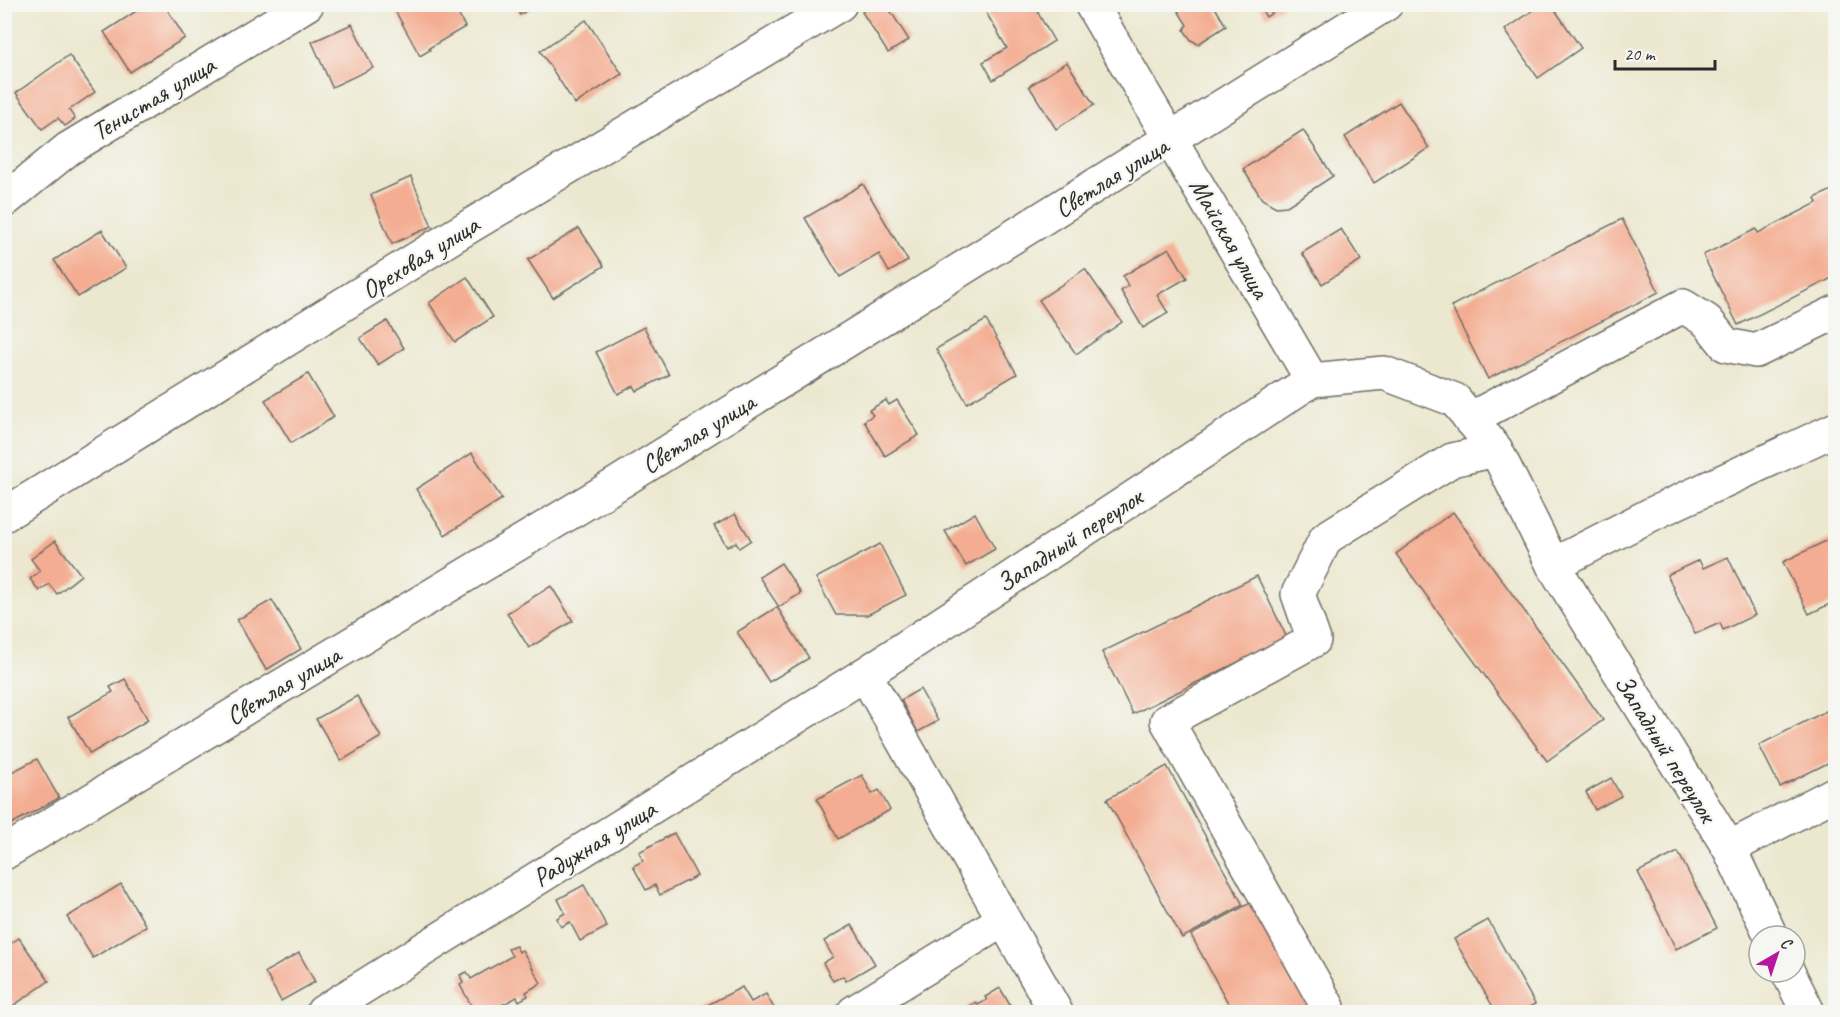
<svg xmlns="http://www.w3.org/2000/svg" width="1840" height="1017" font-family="Caveat,sans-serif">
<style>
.building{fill:#f4ad92}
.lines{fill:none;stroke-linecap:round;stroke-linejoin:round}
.minor-casing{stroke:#6f6d65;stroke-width:36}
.minor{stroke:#fff;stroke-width:33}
.labels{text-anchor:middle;stroke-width:4.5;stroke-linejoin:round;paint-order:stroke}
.street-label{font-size:26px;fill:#2b2b2b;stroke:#f6f6f2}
</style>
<rect width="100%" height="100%" fill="#f6f6f2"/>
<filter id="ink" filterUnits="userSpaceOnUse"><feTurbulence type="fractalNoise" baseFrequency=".0167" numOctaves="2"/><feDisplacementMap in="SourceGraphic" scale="12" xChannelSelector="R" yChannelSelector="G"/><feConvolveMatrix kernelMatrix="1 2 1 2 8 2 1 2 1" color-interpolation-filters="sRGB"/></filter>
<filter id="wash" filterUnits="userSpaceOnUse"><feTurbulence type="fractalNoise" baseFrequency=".008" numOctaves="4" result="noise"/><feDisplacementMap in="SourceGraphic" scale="24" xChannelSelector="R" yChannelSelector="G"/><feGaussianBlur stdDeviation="1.35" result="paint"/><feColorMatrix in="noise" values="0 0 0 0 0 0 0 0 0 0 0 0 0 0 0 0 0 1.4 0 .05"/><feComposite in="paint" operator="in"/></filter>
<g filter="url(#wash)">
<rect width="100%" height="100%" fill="#ece8d0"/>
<g id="blocks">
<g class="building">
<path d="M 147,4 L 164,4 L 185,38 L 130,72 L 104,32 Z"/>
<path d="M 453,4 L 465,27 L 429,48 L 430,50 L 420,56 L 392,5 Z"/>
<path d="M 513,4 L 537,4 L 520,15 Z"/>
<path d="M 874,4 L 886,4 L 909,40 L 888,53 L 862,12 Z"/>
<path d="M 981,4 L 1041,4 L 1038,13 L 1054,41 L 993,80 L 983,62 L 1007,48 Z"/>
<path d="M 1174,4 L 1213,4 L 1226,26 L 1198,44 L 1191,40 L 1184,30 L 1187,25 Z"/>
<path d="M 1258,4 L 1286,4 L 1266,17 Z"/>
<path d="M 1542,4 L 1551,4 L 1581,48 L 1538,78 L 1505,30 Z"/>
<path d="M 586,20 L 622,74 L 575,104 L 540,51 Z"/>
<path d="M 352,24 L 373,68 L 332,87 L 312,42 Z"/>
<path d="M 69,55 L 95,92 L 69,110 L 75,119 L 65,126 L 58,118 L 42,129 L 16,93 Z"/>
<path d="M 1067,62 L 1094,105 L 1056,129 L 1029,86 Z"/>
<path d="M 1399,102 L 1429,148 L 1374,183 L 1345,137 Z"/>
<path d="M 1303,130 L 1333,176 L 1287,206 L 1276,207 L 1262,199 L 1243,169 Z"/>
<path d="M 411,177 L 432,226 L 392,244 L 371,195 Z"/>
<path d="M 863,184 L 908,261 L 889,272 L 879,254 L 840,277 L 805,218 Z"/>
<path d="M 1836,188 L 1836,276 L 1738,325 L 1703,255 L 1756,229 L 1758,233 L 1817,203 L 1815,198 Z"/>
<path d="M 1622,219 L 1659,292 L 1488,379 L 1451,306 Z"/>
<path d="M 579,228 L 604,266 L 553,298 L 528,260 Z"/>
<path d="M 1341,229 L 1361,260 L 1322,284 L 1302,253 Z"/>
<path d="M 102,230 L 126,268 L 78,297 L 54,260 Z"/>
<path d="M 1169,248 L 1187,278 L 1157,295 L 1168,313 L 1143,328 L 1121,291 L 1128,286 L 1123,276 Z"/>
<path d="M 1085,269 L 1122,322 L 1076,354 L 1039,300 Z"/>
<path d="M 467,277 L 493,317 L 455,342 L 429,303 Z"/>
<path d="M 986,320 L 1017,374 L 967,403 L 936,349 Z"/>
<path d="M 387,321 L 404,348 L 378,365 L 360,338 Z"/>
<path d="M 644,327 L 669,375 L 637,391 L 634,386 L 618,394 L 596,352 Z"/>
<path d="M 308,374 L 334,417 L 291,443 L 265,400 Z"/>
<path d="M 886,400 L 889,405 L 897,400 L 919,435 L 885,456 L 864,421 L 873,415 L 869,410 Z"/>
<path d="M 472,453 L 502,499 L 445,535 L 416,489 Z"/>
<path d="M 1453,512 L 1603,720 L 1547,761 L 1396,554 Z"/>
<path d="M 975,513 L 995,549 L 966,566 L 945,531 Z"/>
<path d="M 735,514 L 751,540 L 739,548 L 736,542 L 727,547 L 714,526 Z"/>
<path d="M 1836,536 L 1836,601 L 1809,614 L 1783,562 Z"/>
<path d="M 55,541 L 81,575 L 57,594 L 49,584 L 39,591 L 30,579 L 40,571 L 31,559 Z"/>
<path d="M 880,544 L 906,595 L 867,615 L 836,615 L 816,578 Z"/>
<path d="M 1728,557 L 1755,615 L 1723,630 L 1720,623 L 1695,634 L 1667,575 L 1699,560 L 1703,568 Z"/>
<path d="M 781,563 L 801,593 L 779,607 L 759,577 Z"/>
<path d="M 1257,576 L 1287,638 L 1133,714 L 1102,652 Z"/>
<path d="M 551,586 L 573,621 L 529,648 L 507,613 Z"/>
<path d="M 272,600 L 301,649 L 266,670 L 237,620 Z"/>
<path d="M 777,607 L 809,658 L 769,682 L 737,632 Z"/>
<path d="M 125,679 L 148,720 L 90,754 L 68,717 L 113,692 L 110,687 Z"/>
<path d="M 920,689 L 938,721 L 918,732 L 901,700 Z"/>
<path d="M 357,696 L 381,737 L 341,761 L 316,719 Z"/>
<path d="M 1836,706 L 1836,759 L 1780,787 L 1759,745 Z"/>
<path d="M 37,759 L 59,798 L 4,828 L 4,776 Z"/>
<path d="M 1167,766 L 1243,905 L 1182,938 L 1107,799 Z"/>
<path d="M 862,775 L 872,794 L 879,790 L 890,810 L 838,839 L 817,799 Z"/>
<path d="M 1611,778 L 1621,796 L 1595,810 L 1586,792 Z"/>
<path d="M 674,833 L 697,876 L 660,895 L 655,885 L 646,890 L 633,866 L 643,861 L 639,852 Z"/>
<path d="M 1678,852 L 1717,928 L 1676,949 L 1638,872 Z"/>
<path d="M 121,884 L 146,926 L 93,958 L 67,917 Z"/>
<path d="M 584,885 L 607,927 L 580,941 L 570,922 L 561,927 L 557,918 L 565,913 L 558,899 Z"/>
<path d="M 1252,902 L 1312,1012 L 1233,1012 L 1191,935 Z"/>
<path d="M 1488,920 L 1535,1004 L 1520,1012 L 1496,1012 L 1454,939 Z"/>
<path d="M 852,925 L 875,964 L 846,981 L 843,976 L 833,981 L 823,963 L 833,957 L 824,941 Z"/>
<path d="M 19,938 L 49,981 L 4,1012 L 4,955 L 7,954 L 4,948 Z"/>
<path d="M 516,946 L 519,952 L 522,950 L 541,983 L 526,992 L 528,996 L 519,1001 L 517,997 L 502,1005 L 504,1009 L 498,1012 L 494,1009 L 488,1012 L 475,1012 L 460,985 L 463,983 L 460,975 L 467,972 L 471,979 L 512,956 L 508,949 Z"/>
<path d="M 299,953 L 315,982 L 281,1001 L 265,972 Z"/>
<path d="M 742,987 L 751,1002 L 766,994 L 776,1012 L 694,1012 Z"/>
<path d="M 1000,988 L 1014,1012 L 959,1012 L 976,1002 L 978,1005 L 987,1000 L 985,997 Z"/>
</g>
</g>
</g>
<g filter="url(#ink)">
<use href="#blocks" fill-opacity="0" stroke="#6f6d65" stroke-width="1.5"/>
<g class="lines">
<g class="minor-casing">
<g id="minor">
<path d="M 1091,4 L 1312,380"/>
<path d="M 4,201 L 68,149 L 307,4"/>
<path d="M 1470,419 L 1683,306 L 1707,321 L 1726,345 L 1756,351 L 1836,312"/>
<path d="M 4,515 L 455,235 L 840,4"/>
<path d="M 1553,565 L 1654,513 L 1836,429"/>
<path d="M 1729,848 L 1836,793"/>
<path d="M 4,853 L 599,495 L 1386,4"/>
<path d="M 1788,972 L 1808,1012"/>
<path d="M 1328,1007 L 1167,721 L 1314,640 L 1298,594 L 1326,538 L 1452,460 L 1496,450"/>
<path d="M 323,1012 L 865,674"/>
<path d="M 854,1012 L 1003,920"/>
<path d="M 1056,1012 L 865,674 L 1312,380 L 1384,373 L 1455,400 L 1496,450 L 1553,565 L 1729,848 L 1771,936"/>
</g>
</g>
<use href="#minor" class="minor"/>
</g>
</g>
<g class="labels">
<g class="street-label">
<text transform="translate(153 98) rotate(-31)" y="9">Тенистая улица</text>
<text transform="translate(1111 177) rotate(-32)" y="9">Светлая улица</text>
<text transform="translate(1230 238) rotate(60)" y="9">Майская улица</text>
<text transform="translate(420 257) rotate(-32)" y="9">Ореховая улица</text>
<text transform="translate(698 433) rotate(-32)" y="9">Светлая улица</text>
<text transform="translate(1069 540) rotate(-33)" y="9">Западный переулок</text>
<text transform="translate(283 685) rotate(-31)" y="9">Светлая улица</text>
<text transform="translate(1666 748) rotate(58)" y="9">Западный переулок</text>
<text transform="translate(594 843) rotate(-32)" y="9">Радужная улица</text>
</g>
</g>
<rect width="1840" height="1017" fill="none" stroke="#f6f6f2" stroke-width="24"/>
<g transform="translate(1777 954) rotate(39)"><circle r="28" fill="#f6f6f2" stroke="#a5a5a2" stroke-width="1.5"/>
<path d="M0-4.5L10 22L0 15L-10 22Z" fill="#b5179e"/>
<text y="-9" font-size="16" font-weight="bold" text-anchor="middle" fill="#2b2b2b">С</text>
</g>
<path d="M1615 60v9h100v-9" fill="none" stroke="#2b2b2b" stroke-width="3"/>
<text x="1624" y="60" font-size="18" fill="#2b2b2b" stroke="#f6f6f2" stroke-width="4.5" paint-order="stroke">20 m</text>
</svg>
